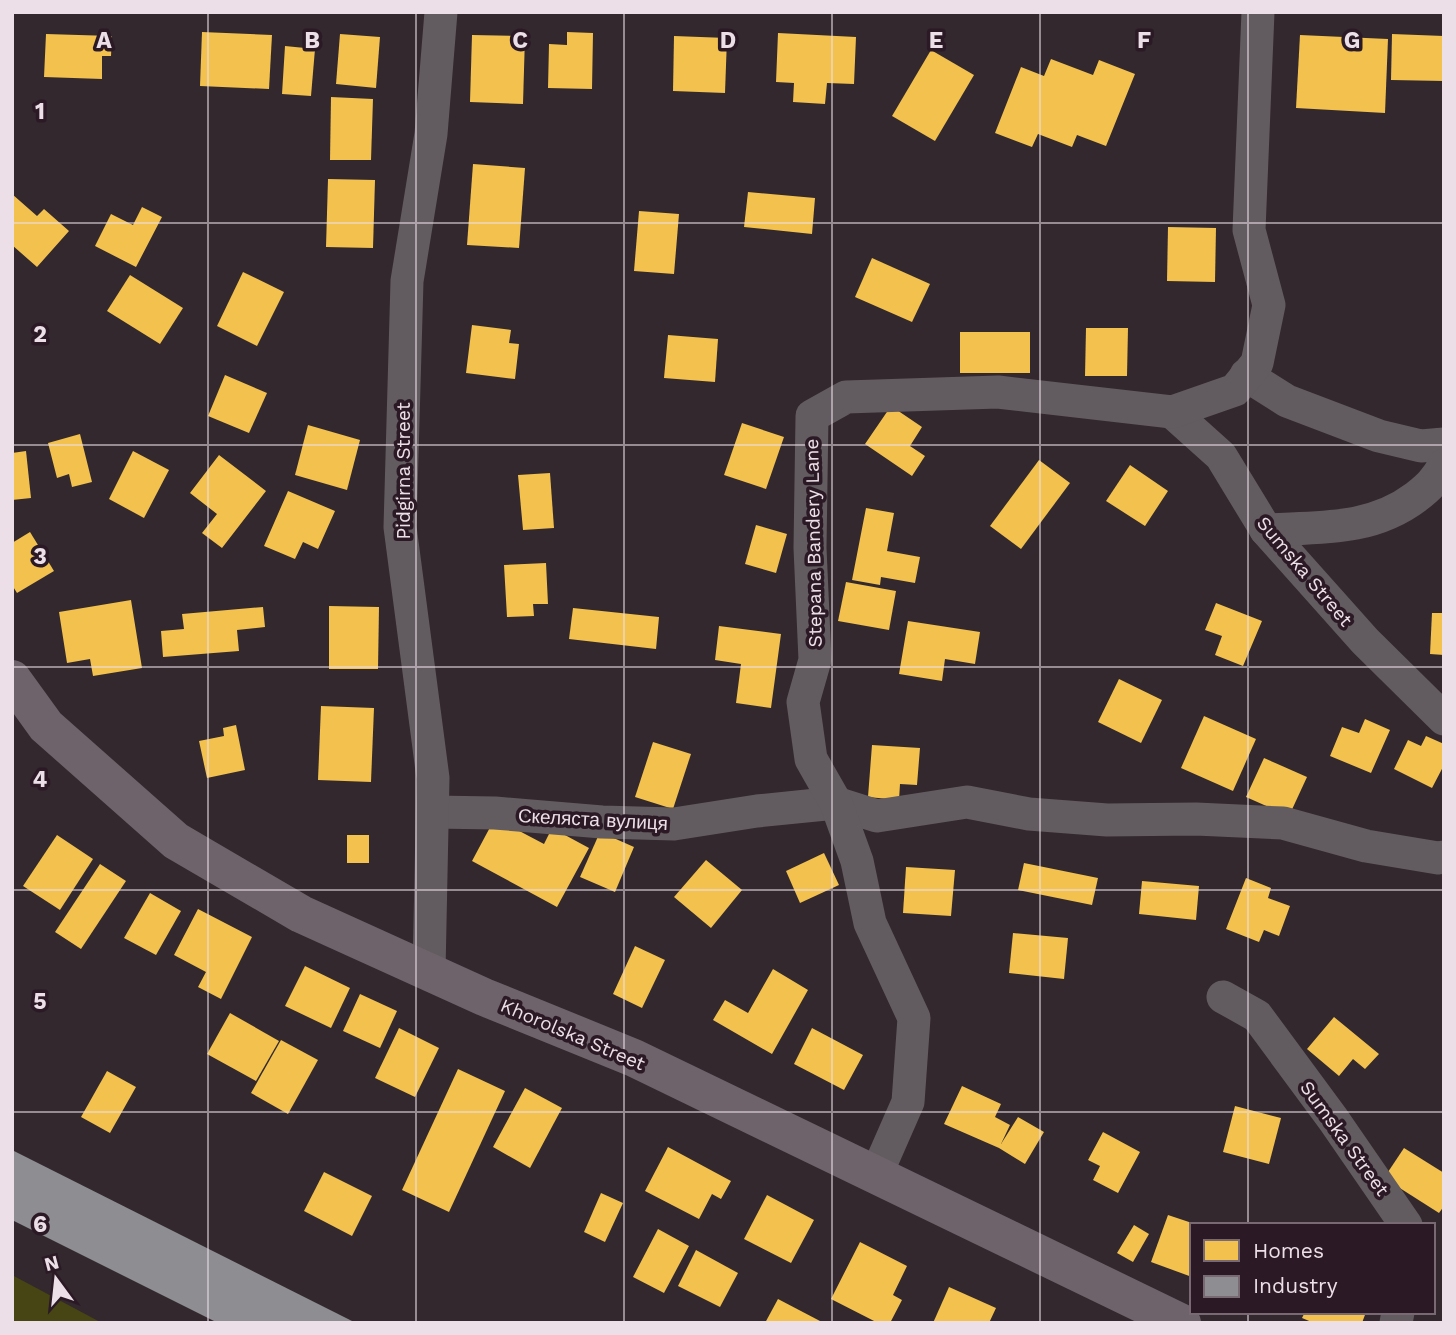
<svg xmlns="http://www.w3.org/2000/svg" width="1456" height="1335" font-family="'Work Sans',sans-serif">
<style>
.green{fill:#474513}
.homes{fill:#f2c14e}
.industry{fill:#8d8d92}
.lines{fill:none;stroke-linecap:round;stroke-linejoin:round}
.street{stroke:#625b5f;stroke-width:33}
.secondary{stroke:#6e636a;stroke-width:38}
.grid{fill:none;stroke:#ecdfe7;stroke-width:2;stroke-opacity:0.55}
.labels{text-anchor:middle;stroke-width:7;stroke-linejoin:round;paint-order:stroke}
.street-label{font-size:19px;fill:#ecdfe7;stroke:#2b1a25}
.grid-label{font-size:23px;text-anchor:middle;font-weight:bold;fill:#ecdfe7;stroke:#2b1a25;stroke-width:7;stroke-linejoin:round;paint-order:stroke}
</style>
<rect width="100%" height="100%" fill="#32282e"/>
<path class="green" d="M 12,1275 L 102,1323 L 12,1323 Z"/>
<g class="homes">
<path d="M 202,32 L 272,35 L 269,89 L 200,86 Z"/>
<path d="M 567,32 L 593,33 L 592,89 L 548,88 L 549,44 L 567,45 Z"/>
<path d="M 778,33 L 856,37 L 854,84 L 827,83 L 825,104 L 793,102 L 794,83 L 776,82 Z"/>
<path d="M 46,34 L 112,36 L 111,56 L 102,56 L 102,79 L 44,77 Z"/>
<path d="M 340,34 L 380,37 L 376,88 L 336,84 Z"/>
<path d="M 1392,34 L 1444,36 L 1444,81 L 1391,80 Z"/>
<path d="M 472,35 L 525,36 L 523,104 L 470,102 Z"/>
<path d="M 1300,35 L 1388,39 L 1385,113 L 1296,108 Z"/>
<path d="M 674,36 L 727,38 L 725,93 L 673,91 Z"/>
<path d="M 285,46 L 315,49 L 311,96 L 282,94 Z"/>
<path d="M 931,50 L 974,75 L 935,141 L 892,116 Z"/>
<path d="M 1051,59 L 1093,75 L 1099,60 L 1135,74 L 1106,146 L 1077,135 L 1072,147 L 1038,134 L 1032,147 L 995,133 L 1021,67 L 1044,76 Z"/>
<path d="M 331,97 L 373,99 L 371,160 L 330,160 Z"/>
<path d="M 473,164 L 525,168 L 519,248 L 467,245 Z"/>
<path d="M 328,179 L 375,180 L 373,248 L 326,247 Z"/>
<path d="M 748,192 L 815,198 L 812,234 L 744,227 Z"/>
<path d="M 12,194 L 37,216 L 44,209 L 69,231 L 37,267 L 12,245 Z"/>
<path d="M 142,207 L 162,217 L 136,267 L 95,246 L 111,214 L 133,225 Z"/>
<path d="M 639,211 L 679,214 L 674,274 L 634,271 Z"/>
<path d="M 1168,227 L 1216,228 L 1215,282 L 1167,281 Z"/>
<path d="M 872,258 L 930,284 L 912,322 L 855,297 Z"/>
<path d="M 243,272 L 284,292 L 257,346 L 217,326 Z"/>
<path d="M 130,275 L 183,308 L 160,344 L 107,311 Z"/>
<path d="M 472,325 L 511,330 L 509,343 L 519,344 L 515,379 L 466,373 Z"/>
<path d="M 1086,328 L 1128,328 L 1127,376 L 1085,376 Z"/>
<rect x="960" y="332" width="70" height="41"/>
<path d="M 668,335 L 718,339 L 715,382 L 664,378 Z"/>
<path d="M 225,375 L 267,393 L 249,433 L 208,416 Z"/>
<path d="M 891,406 L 922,427 L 910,446 L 925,456 L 912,476 L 865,444 Z"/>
<path d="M 742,423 L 784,437 L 766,489 L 724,475 Z"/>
<path d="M 308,425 L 360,440 L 347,490 L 295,475 Z"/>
<path d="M 80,434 L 92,482 L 72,487 L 69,474 L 57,478 L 48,443 Z"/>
<path d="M 26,451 L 31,498 L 12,500 L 12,453 Z"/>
<path d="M 133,451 L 169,470 L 144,518 L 109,499 Z"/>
<path d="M 219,455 L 266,491 L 222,548 L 202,533 L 217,514 L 190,493 Z"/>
<path d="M 1039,460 L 1070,483 L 1021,549 L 990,526 Z"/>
<path d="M 1130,465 L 1168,491 L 1145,526 L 1106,501 Z"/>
<path d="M 550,473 L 554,528 L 523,530 L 518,475 Z"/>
<path d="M 288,491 L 335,511 L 318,549 L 303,542 L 295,559 L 264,546 Z"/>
<path d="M 866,508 L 894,513 L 887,551 L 920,557 L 915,583 L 881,577 L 880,585 L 852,580 Z"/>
<path d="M 756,525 L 787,534 L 776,573 L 745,564 Z"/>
<path d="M 30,532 L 54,571 L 17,593 L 12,585 L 12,543 Z"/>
<path d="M 546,563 L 548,604 L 533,604 L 534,616 L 507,617 L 504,565 Z"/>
<path d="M 846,582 L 896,591 L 889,630 L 838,621 Z"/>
<path d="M 131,600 L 142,668 L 93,676 L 90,659 L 67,663 L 59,612 Z"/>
<path d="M 1216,603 L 1262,621 L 1243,666 L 1215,655 L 1222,636 L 1205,630 Z"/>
<path d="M 329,606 L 379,607 L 378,669 L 329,669 Z"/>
<path d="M 263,607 L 265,627 L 237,630 L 239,651 L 163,657 L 161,631 L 184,629 L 182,614 Z"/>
<path d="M 573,608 L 659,617 L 656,649 L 569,639 Z"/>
<path d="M 1432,613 L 1444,613 L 1444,655 L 1430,654 Z"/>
<path d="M 908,621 L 980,632 L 975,664 L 945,659 L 942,681 L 899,674 Z"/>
<path d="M 719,626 L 781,634 L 771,708 L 736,703 L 741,664 L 715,660 Z"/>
<path d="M 1119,679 L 1162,700 L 1141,743 L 1098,722 Z"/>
<path d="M 321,706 L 374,708 L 371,782 L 318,780 Z"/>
<path d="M 1204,716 L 1256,739 L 1233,791 L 1181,768 Z"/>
<path d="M 1365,719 L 1390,730 L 1371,773 L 1330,756 L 1342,727 L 1359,733 Z"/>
<path d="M 236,725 L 245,770 L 207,778 L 199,741 L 224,736 L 223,728 Z"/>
<path d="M 1426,736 L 1444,744 L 1444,765 L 1432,788 L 1394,769 L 1408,740 L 1421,746 Z"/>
<path d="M 653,742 L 691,754 L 673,809 L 635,797 Z"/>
<path d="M 872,745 L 920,748 L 917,785 L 900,784 L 899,800 L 868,797 Z"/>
<path d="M 1264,758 L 1307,777 L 1289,816 L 1246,797 Z"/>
<path d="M 495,818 L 544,844 L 552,828 L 589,848 L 557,907 L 472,861 Z"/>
<path d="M 600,832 L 634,847 L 615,892 L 580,877 Z"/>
<path d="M 57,835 L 93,859 L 60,910 L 23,886 Z"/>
<rect x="347" y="835" width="22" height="28"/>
<path d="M 824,853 L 839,885 L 800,903 L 786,871 Z"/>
<path d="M 706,860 L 742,890 L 711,928 L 674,897 Z"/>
<path d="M 1024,863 L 1098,878 L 1092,905 L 1018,890 Z"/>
<path d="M 100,864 L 126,881 L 81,949 L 55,932 Z"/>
<path d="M 906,867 L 955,870 L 951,916 L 903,913 Z"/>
<path d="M 1246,878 L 1271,888 L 1268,898 L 1290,906 L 1279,936 L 1264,930 L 1259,942 L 1226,929 Z"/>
<path d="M 1142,881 L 1199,886 L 1196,920 L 1139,914 Z"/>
<path d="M 150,893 L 181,911 L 156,955 L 124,938 Z"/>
<path d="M 198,909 L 252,937 L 221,999 L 198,987 L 206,972 L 174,955 Z"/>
<path d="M 1013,933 L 1068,938 L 1064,979 L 1009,973 Z"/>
<path d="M 635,946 L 665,960 L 642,1008 L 613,994 Z"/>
<path d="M 305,966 L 350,988 L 331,1028 L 285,1006 Z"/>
<path d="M 773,969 L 808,990 L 772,1054 L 713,1020 L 725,1000 L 748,1013 Z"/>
<path d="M 360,994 L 397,1011 L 380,1048 L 343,1031 Z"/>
<path d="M 230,1013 L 279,1041 L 256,1081 L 207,1054 Z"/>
<path d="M 1334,1017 L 1379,1054 L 1365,1069 L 1353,1059 L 1339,1076 L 1307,1049 Z"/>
<path d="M 399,1028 L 439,1048 L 415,1097 L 375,1078 Z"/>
<path d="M 812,1028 L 863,1055 L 844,1090 L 794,1064 Z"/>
<path d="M 281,1040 L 318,1060 L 288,1114 L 251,1093 Z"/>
<path d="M 458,1069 L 505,1091 L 449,1212 L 402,1190 Z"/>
<path d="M 107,1071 L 136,1087 L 110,1133 L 81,1117 Z"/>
<path d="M 962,1086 L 1001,1104 L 995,1117 L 1010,1125 L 1001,1144 L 1018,1117 L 1044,1132 L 1025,1164 L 999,1148 L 944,1124 Z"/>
<path d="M 525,1088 L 562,1108 L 530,1168 L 493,1147 Z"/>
<path d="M 1235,1106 L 1281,1118 L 1269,1164 L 1223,1152 Z"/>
<path d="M 1103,1132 L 1140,1152 L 1118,1193 L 1093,1180 L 1100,1166 L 1088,1160 Z"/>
<path d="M 668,1147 L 731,1181 L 721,1199 L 712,1194 L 699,1219 L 645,1191 Z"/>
<path d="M 1404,1148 L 1444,1173 L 1444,1206 L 1439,1213 L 1384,1178 Z"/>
<path d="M 324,1172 L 372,1196 L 352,1236 L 304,1211 Z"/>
<path d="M 601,1193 L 623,1203 L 605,1242 L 584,1232 Z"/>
<path d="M 767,1195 L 814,1220 L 791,1263 L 744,1239 Z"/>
<path d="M 1168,1215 L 1192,1223 L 1192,1277 L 1151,1262 Z"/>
<path d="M 1134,1225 L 1149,1234 L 1133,1262 L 1117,1253 Z"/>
<path d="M 658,1229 L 689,1246 L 664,1293 L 633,1277 Z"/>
<path d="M 860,1242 L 907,1266 L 893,1295 L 902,1300 L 890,1323 L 878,1323 L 831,1299 Z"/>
<path d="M 696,1250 L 738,1273 L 720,1307 L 678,1286 Z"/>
<path d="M 949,1287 L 996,1308 L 989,1323 L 933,1323 Z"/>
<path d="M 778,1299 L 820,1321 L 819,1323 L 765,1323 Z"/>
<path d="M 1305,1312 L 1366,1312 L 1362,1323 L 1314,1323 L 1302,1318 Z"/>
</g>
<path class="industry" d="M 12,1150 L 356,1323 L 218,1323 L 12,1220 Z"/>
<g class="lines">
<g class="street">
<path d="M 1246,375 L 1287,401 L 1379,436 L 1421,446 L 1444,444"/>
<path d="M 1172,412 L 1221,456 L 1266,530 L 1365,641 L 1444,719"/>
<path d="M 1266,530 C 1320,527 1371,531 1416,497 C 1429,487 1436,480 1444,465"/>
<path d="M 434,812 L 495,813 L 602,822 L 674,824 L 757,811 L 836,803 L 877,816 L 967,802 L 1029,814 L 1107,820 L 1196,819 L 1283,823 L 1366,846 L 1438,858 L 1444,857"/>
<path d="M 429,972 L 433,778 L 400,527 L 407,281 L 431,134 L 441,12"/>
<path d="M 1223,997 L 1257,1016 L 1333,1119 L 1406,1225"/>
<path d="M 876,1175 L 908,1102 L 914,1018 L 870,923 L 857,861 L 836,803 L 811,759 L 803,702 L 815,660 L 810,548 L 812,416 L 846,397 L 998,392 L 1172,412 L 1235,390 L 1257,363 L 1269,305 L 1249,230 L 1258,12"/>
<path d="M 1396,1323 L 1398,1312"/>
</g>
<path class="secondary" d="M 12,679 L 46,726 L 176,841 L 301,914 L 484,997 L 634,1058 L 1182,1323"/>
</g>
<path class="grid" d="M 208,12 L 208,1323M 416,12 L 416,1323M 624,12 L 624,1323M 832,12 L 832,1323M 1040,12 L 1040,1323M 1248,12 L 1248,1225M 12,223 L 1444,223M 12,445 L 1444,445M 12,667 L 1444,667M 12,890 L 1444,890M 12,1112 L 1444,1112M 1248,1312 L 1248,1323"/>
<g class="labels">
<g class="street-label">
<text transform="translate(403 471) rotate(-90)" y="7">Pidgirna Street</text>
<text transform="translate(813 543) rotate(-91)" y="7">Stepana Bandery Lane</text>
<text transform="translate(1305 571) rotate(50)" y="7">Sumska Street</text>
<text transform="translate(593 819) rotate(3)" y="7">Скеляста вулиця</text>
<text transform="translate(573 1034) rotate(23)" y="7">Khorolska Street</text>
<text transform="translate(1345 1138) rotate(54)" y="7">Sumska Street</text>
</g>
</g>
<g class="grid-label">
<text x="104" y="48">A</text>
<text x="312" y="48">B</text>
<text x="520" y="48">C</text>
<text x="728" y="48">D</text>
<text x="936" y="48">E</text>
<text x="1144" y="48">F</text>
<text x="1352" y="48">G</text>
<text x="40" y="119">1</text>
<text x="40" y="342">2</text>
<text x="40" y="564">3</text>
<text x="40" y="787">4</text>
<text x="40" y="1009">5</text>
<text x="40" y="1232">6</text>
</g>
<rect width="1456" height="1335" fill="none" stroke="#ecdfe7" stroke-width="28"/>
<rect x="1190" y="1223" width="245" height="91" fill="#2b1a25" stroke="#786973" stroke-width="2"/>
<rect x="1204" y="1240" width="35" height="21" fill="#f2c14e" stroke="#786973" stroke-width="2"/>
<text x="1253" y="1258" font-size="21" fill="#ecdfe7">Homes</text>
<rect x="1204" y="1276" width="35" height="21" fill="#8d8d92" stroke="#786973" stroke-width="2"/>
<text x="1253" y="1293" font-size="21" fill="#ecdfe7">Industry</text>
<g transform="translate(56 1279) rotate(345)" stroke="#2b1a25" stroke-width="5" paint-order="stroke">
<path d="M0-5L12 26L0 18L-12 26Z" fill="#ecdfe7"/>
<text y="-10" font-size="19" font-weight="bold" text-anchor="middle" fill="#ecdfe7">N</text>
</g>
</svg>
